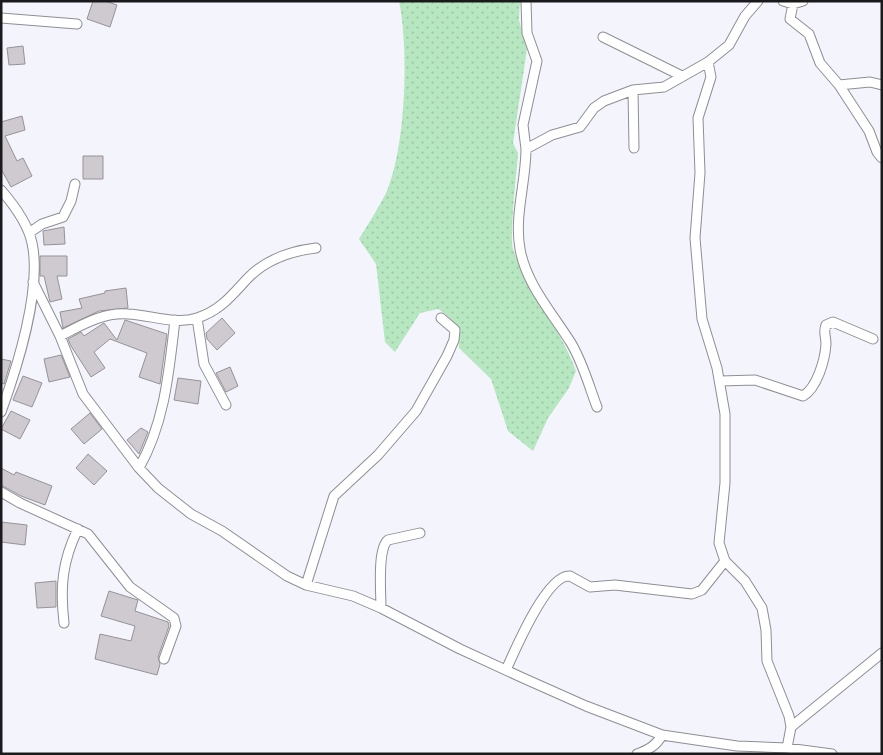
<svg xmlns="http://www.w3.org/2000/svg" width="883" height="755" viewBox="0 0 883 755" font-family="Merriweather,serif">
<defs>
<pattern id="grass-dots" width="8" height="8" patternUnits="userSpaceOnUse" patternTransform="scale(1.25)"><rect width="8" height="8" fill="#b7e7c0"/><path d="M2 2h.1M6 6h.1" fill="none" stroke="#9dc6a5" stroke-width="1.8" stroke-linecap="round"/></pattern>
</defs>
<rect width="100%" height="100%" fill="#f4f4fc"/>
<path fill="url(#grass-dots)" d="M 399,1 L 520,1 L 519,20 L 527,49 L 513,143 L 518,153 C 517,171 509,236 513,249 C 528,293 561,328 576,371 L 569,388 L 548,418 L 533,451 L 508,431 L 491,379 L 459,348 C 459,328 456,320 438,309 L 420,313 L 395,352 L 385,342 L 376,264 L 359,239 C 368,224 378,209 386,193 C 406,148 409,49 399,1 Z"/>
<path fill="#cecad0" stroke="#969298" d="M 93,1 L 105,1 L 117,5 L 110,27 L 87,19 Z
M 23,46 L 25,64 L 9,65 L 7,48 Z
M 22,116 L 25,130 L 5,136 L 17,161 L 23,158 L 32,176 L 11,187 L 1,169 L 1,122 Z
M 83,156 L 103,156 L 103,179 L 83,179 Z
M 64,227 L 65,244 L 44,245 L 43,231 Z
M 40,256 L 67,256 L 67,276 L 57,276 L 62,299 L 50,302 L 44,276 L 40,276 Z
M 126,288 L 128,308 L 99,311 L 63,328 L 60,312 L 82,308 L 79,299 L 105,293 L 105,291 Z
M 222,318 L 235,333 L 217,350 L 207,339 L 206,333 Z
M 125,320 L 167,334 L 160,384 L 139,377 L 147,353 L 110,339 L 94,352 L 105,368 L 91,377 L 71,346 L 68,339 L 81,332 L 84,336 L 104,323 L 117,340 Z
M 61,355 L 70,377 L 49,382 L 44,359 Z
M 1,359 L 11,361 L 4,384 L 1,383 Z
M 230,367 L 238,386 L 226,392 L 216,373 Z
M 23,376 L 42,383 L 32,407 L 13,400 Z
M 178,378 L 201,381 L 198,404 L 174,400 Z
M 11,411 L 30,420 L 20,439 L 1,429 Z
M 90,413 L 102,429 L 84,444 L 71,429 Z
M 141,428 L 148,432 L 139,454 L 127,440 Z
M 88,454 L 107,471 L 94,485 L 76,468 Z
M 1,468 L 14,475 L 16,472 L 52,486 L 45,505 L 21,496 L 1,485 Z
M 1,522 L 27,525 L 25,545 L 1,542 Z
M 56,581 L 56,607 L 37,608 L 35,583 Z
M 109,591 L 138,600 L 135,611 L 168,622 L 169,626 L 158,657 L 160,664 L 157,675 L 95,659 L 100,634 L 131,641 L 135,626 L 101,616 Z"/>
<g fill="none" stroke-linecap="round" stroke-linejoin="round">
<g stroke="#8e8e95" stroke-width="11">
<path id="minor" d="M 526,1 L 527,33 L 537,61 L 523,125 L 526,149 L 552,135 L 580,127 L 594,108 L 604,101 L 633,90 L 664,87 L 708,62 L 729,45 L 745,16 L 758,1
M 783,1 L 793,4 L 803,1
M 793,4 L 790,19 L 809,34 L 820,63 L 839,85 L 869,131 L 877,152 L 882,158
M 1,18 L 77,24
M 603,37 L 682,76
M 708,62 L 711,77 L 698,118 L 700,173 L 695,238 L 702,319 L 717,368 L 725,414 L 725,483 L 719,543 L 725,561 L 745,581 L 762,608 L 766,630 L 767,661 L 789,716 L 791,727 L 787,748
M 839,85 L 870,82 L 882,85
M 633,90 L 634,148
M 526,149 C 526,182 514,216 520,249 C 526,284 553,314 571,343 C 583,363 589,386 597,407
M 1,190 C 14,205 28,224 32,243 C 42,289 17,368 1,412
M 29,233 L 42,224 L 63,217 L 71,201 L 75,184
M 33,282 L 60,336 L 83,394 L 139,468 L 158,488 L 191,514 L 222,531 L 287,576 L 306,585 L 353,596 L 381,608 L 460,649 L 523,678 L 586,706 L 662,735 L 737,746 L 787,748 L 832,754
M 197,318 L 204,364 L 226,405
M 60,336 C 82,325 103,312 128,314 C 151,315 175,325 197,318 C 220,311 232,295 247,279 C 265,260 291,251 316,248
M 720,381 L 755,380 L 803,396 C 817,388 825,360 826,344 C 826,337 823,331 826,325 L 833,322 L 873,339
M 139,468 C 165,422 169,371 175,320
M 1,492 L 20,503 L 88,534 L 130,587 L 174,618 L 176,626 L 164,659
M 306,585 L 334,496 L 378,455 L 416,411 L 447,356 L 454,340 L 455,330 L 441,318
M 381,608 C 381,592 377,549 388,540 L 420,533
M 64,623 C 60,588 62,561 78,529
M 506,670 C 515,650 547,574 570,576 L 590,587 L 615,585 L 692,594 L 702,590 L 725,561
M 791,727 L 882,653
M 637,754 C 648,750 656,746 662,735"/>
</g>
<use href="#minor" stroke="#fff" stroke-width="9"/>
</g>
<rect width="883" height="755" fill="none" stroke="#1a1a1d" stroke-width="5"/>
</svg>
